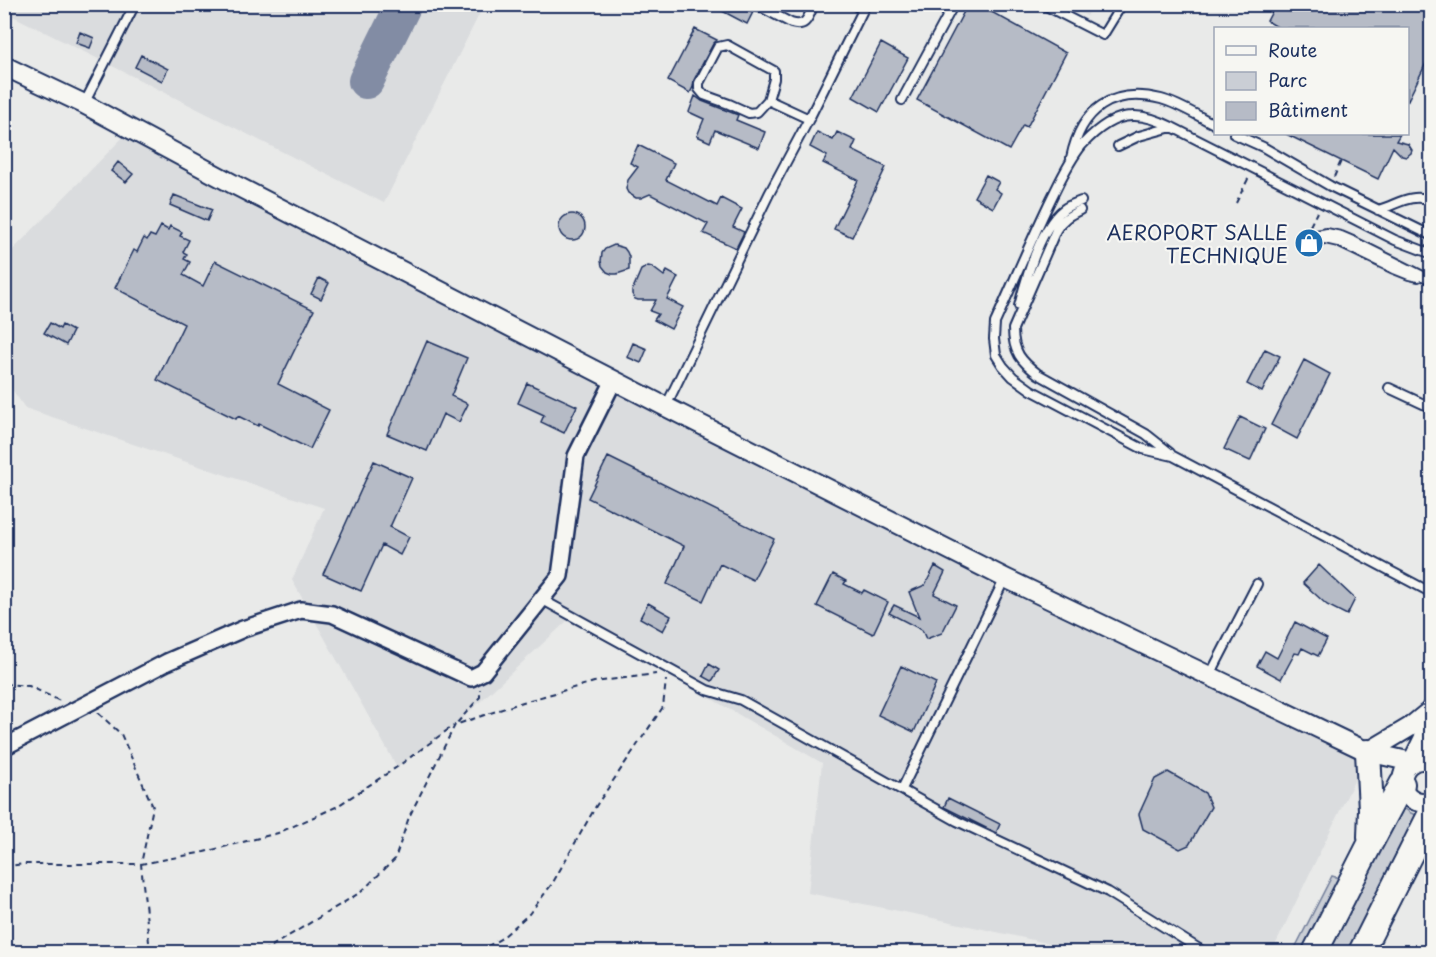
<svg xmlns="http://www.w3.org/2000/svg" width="1436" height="957" viewBox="0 0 1436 957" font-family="'Playpen Sans',sans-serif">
<rect width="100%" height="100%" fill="#e9eae9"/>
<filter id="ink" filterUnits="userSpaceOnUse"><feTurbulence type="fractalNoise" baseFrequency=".0167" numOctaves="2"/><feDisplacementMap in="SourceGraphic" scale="12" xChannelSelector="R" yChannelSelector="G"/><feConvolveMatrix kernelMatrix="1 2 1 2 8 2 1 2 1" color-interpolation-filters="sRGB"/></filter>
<g filter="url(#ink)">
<path fill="#dadcde" d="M 4,5 L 484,5 L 384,203 L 5,12 Z
M 1066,5 L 1093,5 L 1087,16 Z
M 131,129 L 1368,752 L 1272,952 L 1088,952 L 919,915 L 808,893 L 822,763 L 667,673 L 567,621 L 455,725 L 397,767 L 292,580 L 324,508 L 25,408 L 5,379 L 4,259 Z"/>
<path fill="#caced5" stroke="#727e9a" stroke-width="1.5" d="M 1398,804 L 1411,813 L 1420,817 L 1352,952 L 1324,952 Z
M 1332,876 L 1342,879 L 1304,952 L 1293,952 Z"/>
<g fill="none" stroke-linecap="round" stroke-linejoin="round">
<path stroke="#828ca4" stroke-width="36" d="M 366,81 L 404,4"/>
</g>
<path fill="#b6bbc6" stroke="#1b2f5e" stroke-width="1.5" d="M 709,4 L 737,4 L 753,12 L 747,24 Z
M 968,4 L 977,4 L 1066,53 L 1027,127 L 1023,125 L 1009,150 L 917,100 Z
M 1276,4 L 1431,4 L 1431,53 L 1407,102 L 1407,28 L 1279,28 L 1267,21 Z
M 695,29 L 717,40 L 713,44 L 694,80 L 693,87 L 690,93 L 668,81 Z
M 80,32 L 94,38 L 90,48 L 76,43 Z
M 881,43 L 908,58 L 879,112 L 853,97 Z
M 141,55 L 168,69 L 162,81 L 135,67 Z
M 695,96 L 702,101 L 738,115 L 736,120 L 765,132 L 759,148 L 715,130 L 710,142 L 697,136 L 704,119 L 689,112 Z
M 817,132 L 833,140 L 837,132 L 856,141 L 852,150 L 886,167 L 852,237 L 834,229 L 858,180 L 823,163 L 827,156 L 810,147 Z
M 1286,134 L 1400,134 L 1396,141 L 1408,144 L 1412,150 L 1411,153 L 1406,157 L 1402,156 L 1393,147 L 1378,179 Z
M 638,145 L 674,163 L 666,180 L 717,206 L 721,198 L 742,209 L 733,227 L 744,232 L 736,248 L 703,233 L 708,224 L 650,194 L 641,198 L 636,198 L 628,193 L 626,189 L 628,180 L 638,167 L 630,163 Z
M 118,162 L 133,174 L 126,182 L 111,171 Z
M 986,175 L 999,182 L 995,189 L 1001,193 L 993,208 L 974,197 Z
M 174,195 L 212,210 L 207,221 L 170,205 Z
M559 227a13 13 0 1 1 26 0a13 13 0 1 1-26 0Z
M 161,226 L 168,230 L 170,226 L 182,232 L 180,236 L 189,240 L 183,252 L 187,254 L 184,259 L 190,262 L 183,275 L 203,286 L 215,261 L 314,310 L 278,384 L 329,410 L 310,449 L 259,424 L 258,426 L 238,416 L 236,419 L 157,380 L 184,324 L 115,288 L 134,250 L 137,252 L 144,238 L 147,240 L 150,235 L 155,237 Z
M 614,245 L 624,248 L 627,252 L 629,257 L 629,270 L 617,274 L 612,274 L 607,272 L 602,266 L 601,261 L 602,253 L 605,249 Z
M 648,266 L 652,267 L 664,276 L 667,271 L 678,277 L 667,299 L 683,307 L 671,329 L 654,320 L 658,314 L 650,311 L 656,300 L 638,300 L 635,299 L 632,294 L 632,291 L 641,270 Z
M 319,278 L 329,283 L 321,299 L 311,294 Z
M 50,323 L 60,329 L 62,325 L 73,331 L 66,345 L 44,333 Z
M 427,341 L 467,358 L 451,396 L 468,404 L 459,422 L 443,414 L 427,451 L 387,434 Z
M 633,343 L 647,349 L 641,363 L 627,357 Z
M 1265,349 L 1280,356 L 1262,392 L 1247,384 Z
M 1304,360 L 1330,374 L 1297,439 L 1271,425 Z
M 527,383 L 577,406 L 564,433 L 541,422 L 544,415 L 518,403 Z
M 1240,417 L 1265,429 L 1250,461 L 1224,449 Z
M 608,457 L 774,539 L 753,580 L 720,564 L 703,601 L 667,584 L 684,546 L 588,498 Z
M 374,461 L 412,478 L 390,527 L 409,537 L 400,555 L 382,545 L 361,591 L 323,574 Z
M 1319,565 L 1355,599 L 1347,615 L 1327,605 L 1303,583 Z
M 935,566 L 945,572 L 934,594 L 956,605 L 942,633 L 926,639 L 922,630 L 889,613 L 894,605 L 919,617 L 909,592 L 925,585 Z
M 833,574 L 846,581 L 844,584 L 862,593 L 864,590 L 888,602 L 873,634 L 817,606 Z
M 648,603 L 671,616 L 663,631 L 640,618 Z
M 1295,622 L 1327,639 L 1318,656 L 1302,648 L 1299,654 L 1295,653 L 1281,679 L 1257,666 L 1265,651 L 1277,658 Z
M 709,664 L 719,670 L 712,681 L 703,676 Z
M 901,666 L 936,683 L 914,732 L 878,715 Z
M 1168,772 L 1205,793 L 1211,807 L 1189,845 L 1180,849 L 1143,829 L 1139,814 L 1155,779 Z
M 948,798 L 1000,824 L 996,833 L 944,807 Z"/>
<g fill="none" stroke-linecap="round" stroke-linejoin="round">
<g stroke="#1b2f5e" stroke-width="12">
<path id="service" d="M 755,4 L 791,23 C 807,28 808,17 814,4
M 853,4 L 863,10
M 1042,4 L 1103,35
M 1103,35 L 1122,4
M 768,100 L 774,79 L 774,71 L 727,45 L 718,47 L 699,83 L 699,89 L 704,95 L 729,104 L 749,113 L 757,112 L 768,100 L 809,119
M 902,100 L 954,4
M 84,104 L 135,4
M 1234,134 L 1263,147 L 1330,186 L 1432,236
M 1118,146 L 1139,136 L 1172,127
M 1071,158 C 1081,109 1112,87 1161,99 C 1177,103 1200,117 1216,125
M 1080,210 C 1070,215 1062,219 1056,230 L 1013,329 C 1013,352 1021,361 1038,374 L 1146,434 L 1170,453
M 1378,210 C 1399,204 1409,193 1432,200
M 1303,241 L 1317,235 L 1327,233 L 1341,236 L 1355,242 L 1429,279
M 1307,244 L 1325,239 L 1338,242 L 1394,269 L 1409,275 L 1418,277
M 1432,254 L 1395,240 L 1172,127 C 1160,121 1146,115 1132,116 C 1113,116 1094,132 1082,145 C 1069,161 1061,179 1052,197 C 1032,238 1014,281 995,323 L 994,339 L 996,355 L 1003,366 L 1013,377 L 1031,390 L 1143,449 L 1173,456 L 1432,593
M 1019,306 C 1026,278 1040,227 1064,209 C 1069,205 1076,203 1081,201
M 1389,388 L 1432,408
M 666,406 L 769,194 L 809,119 L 866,4
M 541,599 L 707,690 L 741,700 L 957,821 L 1108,892 L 1204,952
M 1210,675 L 1257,584
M 902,789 L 1005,578"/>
</g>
<g stroke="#1b2f5e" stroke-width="20">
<path id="minor" d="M 4,747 L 167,662 L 243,629 L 301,610 L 332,614 L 471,678 L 483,672 L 560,576 L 576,456 L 614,380"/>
</g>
<g stroke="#1b2f5e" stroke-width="22">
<path id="tertiary" d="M 4,66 L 84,104 L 233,184 L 666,407 L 1005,578 L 1368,752 L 1412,762 L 1432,721
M 1368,752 L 1410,727 L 1432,709
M 1432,761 C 1392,751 1393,811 1432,801"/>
</g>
<g stroke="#1b2f5e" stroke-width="28">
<path id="trunk" d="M 1368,752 L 1371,809 L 1370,837
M 1315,952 L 1370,844 L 1402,784
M 1361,952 L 1432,811"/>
</g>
<path stroke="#1b2f5e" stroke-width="2" stroke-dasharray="6 4.5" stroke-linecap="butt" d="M 1334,177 L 1341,161
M 1236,203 L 1249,177
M 1310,226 L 1317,212
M 4,684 L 29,686 L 60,701
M 98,713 L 121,734 L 153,807 L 141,864 L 150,952
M 457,723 L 480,697 L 480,689
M 4,867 L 23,864 L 141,864 L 204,852 L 278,833 L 336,807 L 397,767 L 453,726
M 262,952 L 361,892 L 395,859 L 409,817 L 455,725 L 523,702 L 594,682 L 656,674
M 478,952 L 502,938 L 529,914 L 552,884 L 596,806 L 663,707 L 666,680"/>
<use href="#service" stroke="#f6f6f2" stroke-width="8"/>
<use href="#minor" stroke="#f6f6f2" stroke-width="15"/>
<use href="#tertiary" stroke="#f6f6f2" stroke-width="18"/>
<use href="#trunk" stroke="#f6f6f2" stroke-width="24"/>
</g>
</g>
<defs>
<g id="shop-disc" transform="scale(1.5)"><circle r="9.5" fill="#1f6fb2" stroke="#f6f6f2"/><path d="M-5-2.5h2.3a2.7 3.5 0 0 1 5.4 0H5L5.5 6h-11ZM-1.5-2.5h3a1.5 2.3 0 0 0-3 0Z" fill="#fff"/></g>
</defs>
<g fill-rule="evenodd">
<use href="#shop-disc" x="1309" y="243"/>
</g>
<g text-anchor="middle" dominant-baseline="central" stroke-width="4.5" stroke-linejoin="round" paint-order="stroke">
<g font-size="20" fill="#1b2f5e" stroke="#f6f6f2" text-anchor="end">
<text x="1288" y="232">AEROPORT SALLE<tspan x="1288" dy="23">TECHNIQUE</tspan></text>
</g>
</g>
<rect width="1436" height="957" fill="none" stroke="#f6f6f2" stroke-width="24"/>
<rect x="12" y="12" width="1412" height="933" fill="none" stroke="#1b2f5e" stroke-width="2" filter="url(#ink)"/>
<rect x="1214" y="27" width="195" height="108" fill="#f6f6f2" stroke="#9ea6b7" stroke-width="1.5"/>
<rect x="1226" y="46" width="30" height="9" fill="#f6f6f2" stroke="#9ea6b7" stroke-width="1.5"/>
<text x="1268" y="57" font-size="18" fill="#1b2f5e">Route</text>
<rect x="1226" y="72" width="30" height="18" fill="#caced5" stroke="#9ea6b7" stroke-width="1.5"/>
<text x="1268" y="87" font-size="18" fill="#1b2f5e">Parc</text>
<rect x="1226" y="102" width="30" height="18" fill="#b6bbc6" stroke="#9ea6b7" stroke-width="1.5"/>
<text x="1268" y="117" font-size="18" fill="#1b2f5e">Bâtiment</text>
</svg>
